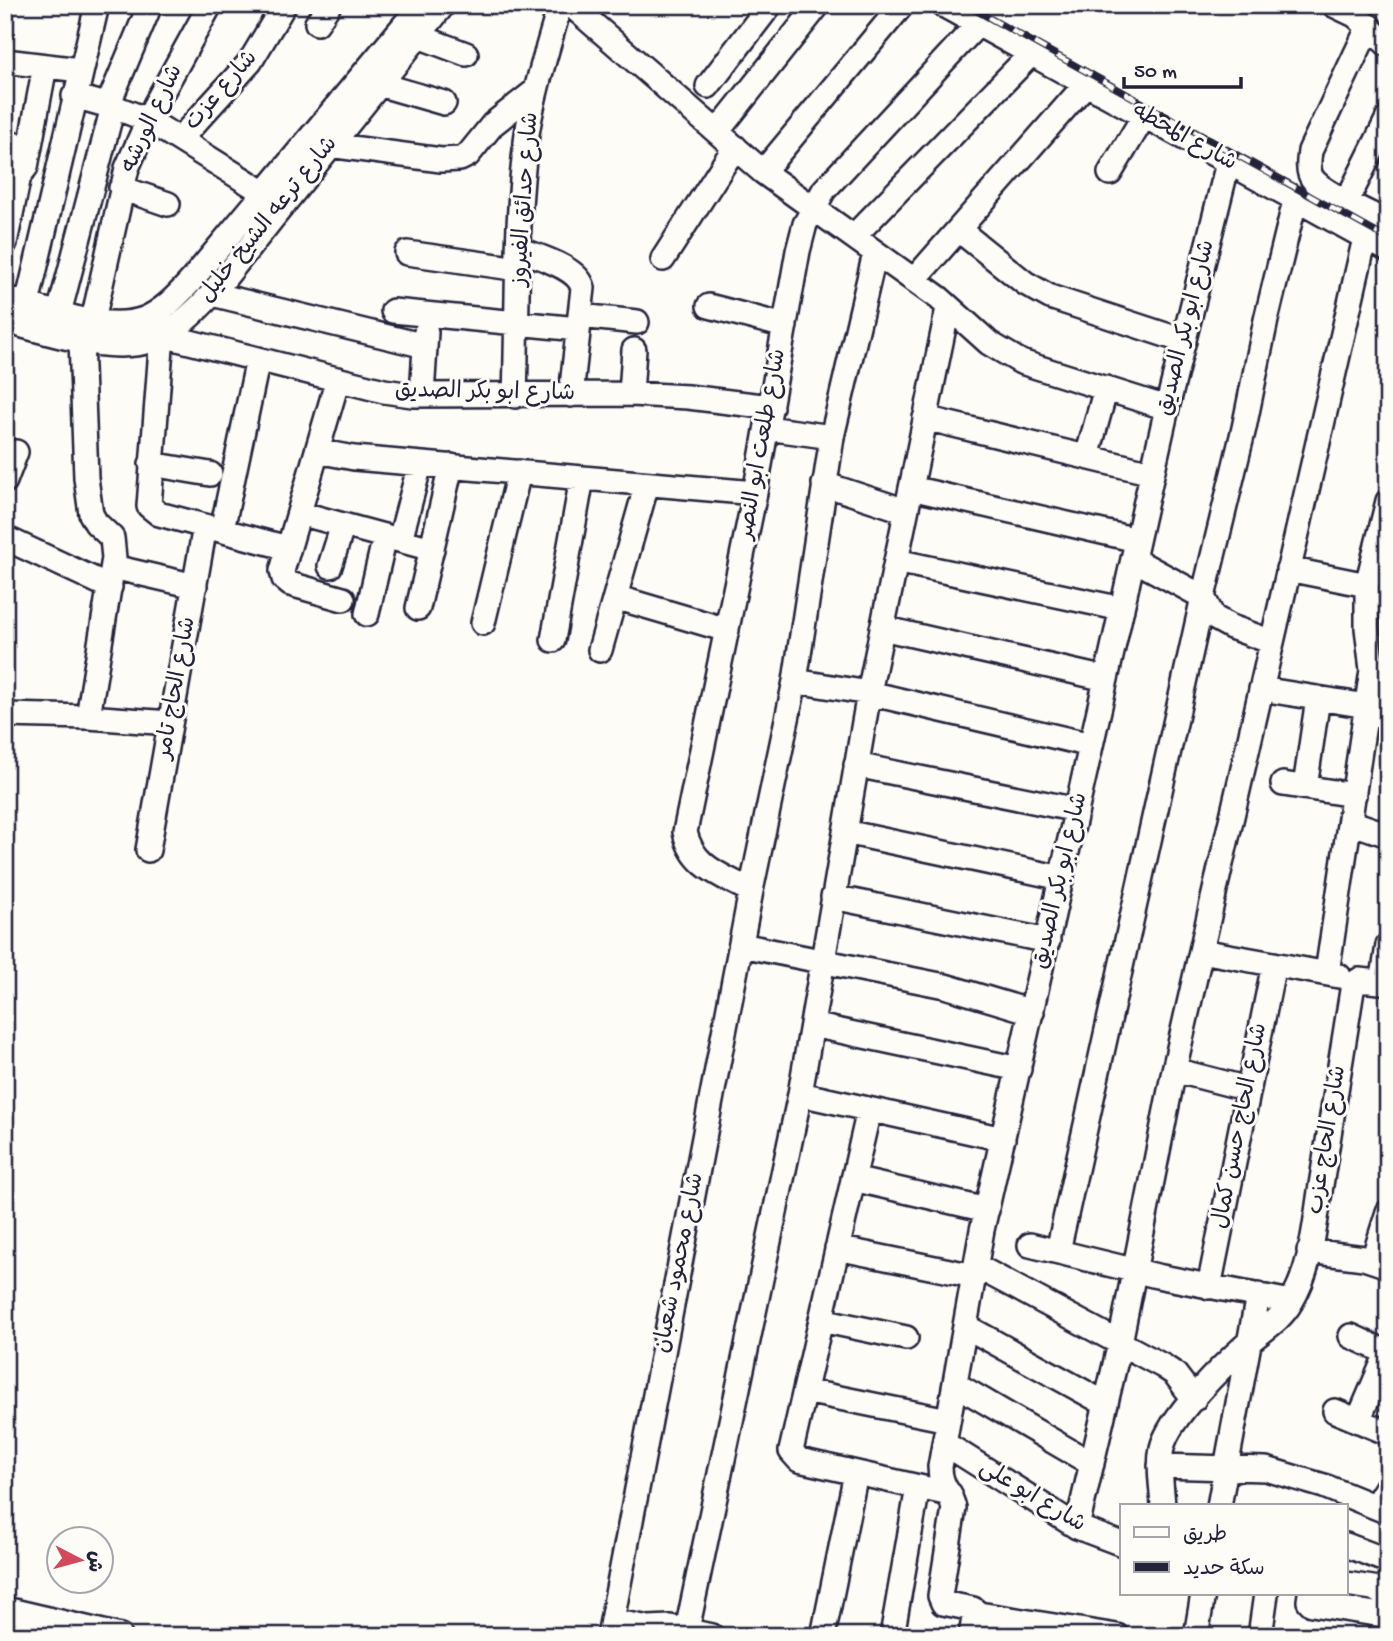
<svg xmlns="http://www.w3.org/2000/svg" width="1393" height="1641" viewBox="0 0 1393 1641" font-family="'Gochi Hand','Playpen Sans Arabic',sans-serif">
<rect width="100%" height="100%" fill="#fdfcf7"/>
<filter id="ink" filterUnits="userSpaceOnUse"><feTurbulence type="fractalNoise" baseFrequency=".0143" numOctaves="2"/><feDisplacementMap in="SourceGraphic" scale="14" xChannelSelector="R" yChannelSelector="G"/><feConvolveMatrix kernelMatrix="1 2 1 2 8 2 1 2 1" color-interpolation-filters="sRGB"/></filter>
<g filter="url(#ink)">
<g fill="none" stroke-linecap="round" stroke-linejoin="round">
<g stroke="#22223b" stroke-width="28">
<path id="minor" d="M 571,5 L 763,172 L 939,298 L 989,343 L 1021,362 L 1167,408
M 943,5 L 1388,250
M 1334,5 L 1355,15 L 1388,45
M 317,23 L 329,5
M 1369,26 L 1310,151 C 1309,160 1307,170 1312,178 C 1321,192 1371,214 1388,223
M 418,36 L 466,54
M 5,61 L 80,70
M 378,84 L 444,103
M 708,86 L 770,5
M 74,96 L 117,108 L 148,120 L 263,192
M 108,105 L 150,5
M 717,132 L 818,5
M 180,139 L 250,62 L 284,5
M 5,143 L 30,147
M 329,145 L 441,160 L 460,159 L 468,155 L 493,124 L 535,91
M 763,172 L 902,5
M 1110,173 L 1144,116
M 121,188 L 168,204
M 1347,201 L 1388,118
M 959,230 L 1025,283 L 1050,297 L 1184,341
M 854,236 L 1030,55
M 5,243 L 19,176 L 26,167 L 45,66
M 519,249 C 538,257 578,267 583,288 L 571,395
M 407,253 L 519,269
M 663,259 L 735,147
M 914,280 L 1086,84
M 212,294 L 425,346
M 5,298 C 44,309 105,333 144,319 C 162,312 177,296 190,282 L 421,5
M 27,304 L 97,5
M 709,306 L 785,326
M 393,311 L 578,329
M 59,313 L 113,107
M 580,316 L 637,322
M 93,320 L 127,168 L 155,105 L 210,5
M 5,321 C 47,332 111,355 153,340 C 175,332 196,311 212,294 L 443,5
M 81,340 L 86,478 L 91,514 L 96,523 L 112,538 L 114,558 L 88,717
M 338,379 L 282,571 L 284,579 L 290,584 L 343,599
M 631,394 L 634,350
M 422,395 L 426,332
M 515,396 C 518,309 515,220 527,134 C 534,90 548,48 560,5
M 925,418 L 1152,473
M 767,428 L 832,437
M 317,451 L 354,458 L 755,493
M 1087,457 L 1106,388
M 151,464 L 210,474
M 5,481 L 16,452
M 824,484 L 906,511
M 911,488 L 1137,540
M 299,513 L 432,549
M 222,530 L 258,359
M 5,538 L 110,587
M 400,540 L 420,464
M 288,548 L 159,514 L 149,506 L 162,335 L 384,391 L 412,395 L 631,394 L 688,397 L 771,407
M 1133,559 L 1203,597 L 1213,617 L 1231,627 L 1272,642
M 896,561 L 1122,609
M 330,566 L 343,525
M 113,567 L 195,586
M 1288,569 L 1367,585
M 615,597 L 727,630
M 418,608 L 451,466
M 367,614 L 385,536
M 483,623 L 519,472
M 882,628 L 1106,679
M 553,640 L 582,478
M 600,650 L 647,484
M 795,681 L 869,693 L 1091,745
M 1261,689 L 1367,706
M 1366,712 L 1388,717
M 5,715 L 88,717 L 170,723
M 856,765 L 1077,810
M 1283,784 L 1354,795
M 1305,787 L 1318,698
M 1350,822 L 1388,835
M 845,832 L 1062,878
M 148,850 L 205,526
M 751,891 C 722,875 693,868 685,832 L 755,493 L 798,251 L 805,224 L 824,190 L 978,24
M 833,897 L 1048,941
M 741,945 L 945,986 L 1032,1012
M 1201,951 L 1339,976
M 1327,973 L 1372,670 L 1367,628 L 1367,585 L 1388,501
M 812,1025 L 1019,1069
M 1174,1070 L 1248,1089
M 800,1094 L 1003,1139
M 869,1110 L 791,1451 L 799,1460 L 950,1494
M 853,1179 L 987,1210
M 1030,1245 L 1157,1276 L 1291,1302
M 837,1248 L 974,1276
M 1058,1251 L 1203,597 L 1244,428 L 1266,320 L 1295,201
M 1309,1251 L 1364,1258 L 1388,1266
M 1373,1260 L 1388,1212
M 976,1266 L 1163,1366 L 1175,1374 L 1194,1399
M 1209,1287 L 1274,964
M 821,1320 L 906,1338
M 965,1326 L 1106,1404
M 1351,1336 L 1388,1353
M 955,1384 L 1092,1464
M 805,1391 L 948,1420
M 1335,1411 L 1388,1433
M 1358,1421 L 1388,1351
M 944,1443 L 1077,1527 L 1122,1544
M 1160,1466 L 1266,1469 L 1324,1486 L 1388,1512
M 1163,1506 C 1162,1487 1158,1467 1162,1448 C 1169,1417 1224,1364 1249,1342 C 1264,1329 1281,1320 1291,1302 C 1313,1266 1315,1219 1322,1179 C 1332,1114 1343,1049 1353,984 L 1359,980 L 1380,982 L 1383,978 L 1388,945
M 1219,1506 L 1258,1295
M 1375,1506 L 1388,1485
M 1077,1527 L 1120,1343 L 1174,1070 L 1201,951 L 1365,238
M 1346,1545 L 1388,1561
M 1346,1584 L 1373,1588 L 1388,1597
M 1310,1594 L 1309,1601 L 1312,1604 L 1388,1616
M 5,1609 L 120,1636
M 612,1621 L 649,1628 L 670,1627 L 712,1636
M 687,1630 L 800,1094 L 869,693 L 948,308
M 609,1636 L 751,891 L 795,681 L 832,437 L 875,253
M 823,1636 L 856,1473
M 892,1636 L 918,1487
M 971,1636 L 975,1612
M 1117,1636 L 979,1614 L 973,1609 L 943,1603 L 940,1596 L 954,1508 C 950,1491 940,1486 940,1467 L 982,1230 L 1167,408 L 1228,163
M 1196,1636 L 1203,1594
M 1260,1636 L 1266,1594"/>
</g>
<use href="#minor" stroke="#fdfcf7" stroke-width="23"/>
<g stroke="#22223b" stroke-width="7">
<path id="rail" d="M 966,5 L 1388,239"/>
</g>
<use href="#rail" stroke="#fdfcf7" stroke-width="4.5" stroke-dasharray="13" stroke-linecap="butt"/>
</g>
</g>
<g text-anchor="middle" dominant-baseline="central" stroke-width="6" stroke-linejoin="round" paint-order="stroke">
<g font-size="23" fill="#22223b" stroke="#fdfcf7">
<text transform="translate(222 91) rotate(-49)">شارع عزت</text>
<text transform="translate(153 119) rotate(-65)">شارع الورشه</text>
<text transform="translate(1184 138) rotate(29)">شارع المحطه</text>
<text transform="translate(526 199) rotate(-86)">شارع حدائق الفيروز</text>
<text transform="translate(269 220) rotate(-51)">شارع ترعه الشيخ خليل</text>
<text transform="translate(1187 328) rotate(-76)">شارع ابو بكر الصديق</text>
<text transform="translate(485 393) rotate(1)">شارع ابو بكر الصديق</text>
<text transform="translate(763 444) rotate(-80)">شارع طلعت ابو النصر</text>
<text transform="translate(177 688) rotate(-80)">شارع الحاج تامر</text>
<text transform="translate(1061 881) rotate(-77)">شارع ابو بكر الصديق</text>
<text transform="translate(1241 1126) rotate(-79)">شارع الحاج حسن كمال</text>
<text transform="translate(1328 1140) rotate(-81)">شارع الحاج عزب</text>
<text transform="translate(680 1263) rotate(-79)">شارع محمود شعبان</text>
<text transform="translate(1032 1497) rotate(31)">شارع ابو على</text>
</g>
</g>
<rect width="1393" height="1641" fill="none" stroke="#fdfcf7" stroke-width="28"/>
<rect x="14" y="14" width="1365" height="1613" fill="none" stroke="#22223b" stroke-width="2.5" filter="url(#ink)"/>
<rect x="1120" y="1504" width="228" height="91" fill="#fdfcf7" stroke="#a5a5ac" stroke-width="2"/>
<rect x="1134" y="1527" width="35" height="10" fill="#fdfcf7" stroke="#a5a5ac" stroke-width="2"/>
<text x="1183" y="1540" font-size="21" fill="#22223b">طريق</text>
<rect x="1134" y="1562" width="35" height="10" fill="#22223b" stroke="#a5a5ac" stroke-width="2"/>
<text x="1183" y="1574" font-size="21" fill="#22223b">سكة حديد</text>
<g transform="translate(80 1560) rotate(96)"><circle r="33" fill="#fdfcf7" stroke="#a5a5ac" stroke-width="2"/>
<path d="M0-5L12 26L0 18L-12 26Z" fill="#d1495b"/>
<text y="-10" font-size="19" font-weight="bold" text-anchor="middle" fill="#22223b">ش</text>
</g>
<path d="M1124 77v10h117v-10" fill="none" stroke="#22223b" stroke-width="3.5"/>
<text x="1134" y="77" font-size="21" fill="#22223b" stroke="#fdfcf7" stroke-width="5" paint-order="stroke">50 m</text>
</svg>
